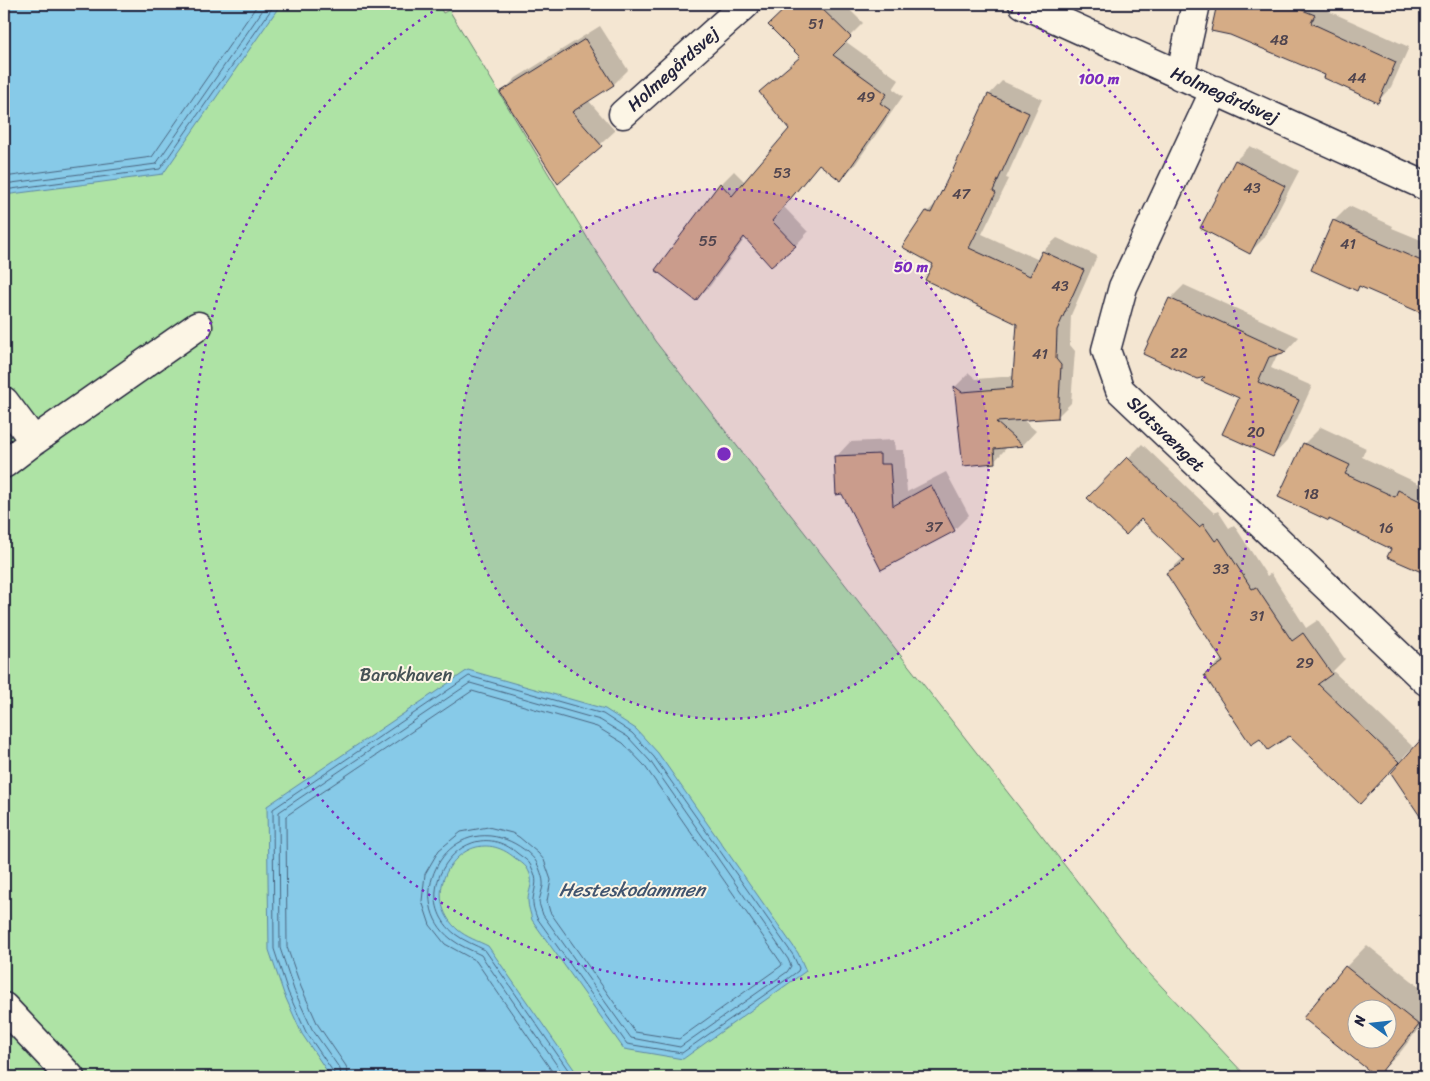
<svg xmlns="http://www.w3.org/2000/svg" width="1430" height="1081" viewBox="0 0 1430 1081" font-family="Sriracha,sans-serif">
<rect width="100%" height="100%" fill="#f4e6d2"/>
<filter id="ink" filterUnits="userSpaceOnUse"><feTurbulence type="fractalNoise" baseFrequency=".02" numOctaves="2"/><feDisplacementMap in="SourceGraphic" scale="10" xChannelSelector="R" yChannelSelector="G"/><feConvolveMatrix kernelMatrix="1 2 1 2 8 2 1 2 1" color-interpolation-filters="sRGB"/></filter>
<g filter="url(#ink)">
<path fill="#aee3a5" stroke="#688270" d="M 4,4 L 438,4 L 443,13 L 449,10 L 593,247 L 655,341 L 1148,972 L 1247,1077 L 4,1077 Z"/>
<path fill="#87cae8" stroke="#5f87a3" d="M 4,4 L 281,4 L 163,174 L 4,195 Z
M 468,670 L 605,709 L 636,729 L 658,753 L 798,953 L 806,971 L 683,1059 L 624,1049 L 532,920 C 531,914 528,907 528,901 C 528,888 536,883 527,868 C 524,864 519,861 515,858 C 467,817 413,891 458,930 C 466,937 478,941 488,946 L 578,1075 L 578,1077 L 331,1077 L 302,1034 L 284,994 L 269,950 L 267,806 Z"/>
<path fill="#0003" fill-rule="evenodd" d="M 792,4 L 844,4 L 863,23 L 845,41 L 899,80 L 893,89 L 903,96 L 854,166 L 840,179 L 820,163 L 784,207 L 808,232 L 795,246 L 746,237 L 710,286 L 696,299 L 657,270 L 721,184 L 734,171 L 746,183 L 790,130 L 760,92 L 801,56 L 770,25 Z
M 1224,4 L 1327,4 L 1324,9 L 1409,47 L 1391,87 L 1378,101 L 1327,74 L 1231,34 L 1213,31 Z
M 600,26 L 628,70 L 614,84 L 588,100 L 615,131 L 559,182 L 502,92 L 516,78 Z
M 1002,81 L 1042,99 L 1006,178 L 1009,179 L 982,234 L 1039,260 L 1043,251 L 1057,238 L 1097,256 L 1071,315 L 1070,345 L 1075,351 L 1071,403 L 1057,417 L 1022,419 L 1036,431 L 1023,445 L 1008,446 L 994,462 L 964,465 L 956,386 L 969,373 L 976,379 L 1014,376 L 1019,323 L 935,263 L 927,212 L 939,201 L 989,95 Z
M 1250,146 L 1299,171 L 1264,238 L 1250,252 L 1201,227 L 1236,160 Z
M 1349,206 L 1393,226 L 1392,228 L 1426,242 L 1426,313 L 1361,286 L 1357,289 L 1334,221 Z
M 1184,285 L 1299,337 L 1286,351 L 1278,353 L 1271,368 L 1312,386 L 1287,441 L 1273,456 L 1240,398 L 1209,374 L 1170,299 Z
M 1321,427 L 1366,448 L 1362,457 L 1426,487 L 1426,573 L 1389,556 L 1393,548 L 1304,444 Z
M 894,440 L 895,450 L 904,450 L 907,492 L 946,472 L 969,515 L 954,530 L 882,568 L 836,457 L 850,442 Z
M 1142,444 L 1214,513 L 1218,511 L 1229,528 L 1234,525 L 1267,576 L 1271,573 L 1306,628 L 1318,620 L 1345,659 L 1333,671 L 1413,747 L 1374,788 L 1289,734 L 1205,675 L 1222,659 L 1167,573 L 1183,558 L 1141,518 L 1089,498 Z
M 1426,737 L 1426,822 L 1393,773 Z
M 1367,945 L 1426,992 L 1426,1019 L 1399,1054 L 1377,1075 L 1305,1018 L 1346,967 ZM 1358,1008 L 1388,1008 L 1388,1038 L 1358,1038 Z"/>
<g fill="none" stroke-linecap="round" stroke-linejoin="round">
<path stroke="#4a6580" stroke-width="1" d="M 4,177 L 152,157 L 258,4
M 4,184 L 156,164 L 267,4
M 4,190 L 160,169 L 275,4
M 335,1077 L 334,1073 L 306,1032 L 288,992 L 274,949 L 273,809 L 469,676 L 603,714 L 632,733 L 654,757 L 793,955 L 799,968 L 798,971 L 790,977 L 682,1053 L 627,1044 L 537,918 C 535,912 532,905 533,899 C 535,885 539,881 531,866 C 529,861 522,857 517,853 C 465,809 404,893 455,934 C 464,941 475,945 485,950 L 573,1077
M 341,1077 L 340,1069 L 312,1029 L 294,990 L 280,948 L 279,812 L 470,683 L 600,720 L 628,737 L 650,761 L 788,959 L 791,966 L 787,972 L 680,1047 L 631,1038 L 543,915 C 542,911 539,905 539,901 C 540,896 542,891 543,886 C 544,879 539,866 535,860 C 527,850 513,841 501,838 C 441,821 404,902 451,939 C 460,946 471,950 481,955 L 565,1077
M 349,1077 L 346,1066 L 318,1025 L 301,987 L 287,947 L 286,816 L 472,691 L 597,727 L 623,743 L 644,765 L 782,964 L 781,966 L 679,1039 L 635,1032 L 550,912 L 547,901 L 551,880 L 544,860 L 538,853 L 519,837 L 512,833 L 488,827 L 461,832 L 439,850 L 425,874 L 422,901 L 430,925 L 445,944 L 476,961 L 556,1077"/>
</g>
<path fill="#d5ac86" stroke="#22223b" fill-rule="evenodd" d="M 790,4 L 817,4 L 851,37 L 833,55 L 887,94 L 880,103 L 890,110 L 841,181 L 819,164 L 772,221 L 796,246 L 771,267 L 744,237 L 696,301 L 655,270 L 720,183 L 732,196 L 789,129 L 759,92 L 800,57 L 768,25 Z
M 1217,4 L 1287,4 L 1315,15 L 1311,23 L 1396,62 L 1378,103 L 1324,78 L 1325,75 L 1230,35 L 1211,31 Z
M 585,39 L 614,85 L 572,112 L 602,146 L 558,184 L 500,92 Z
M 988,94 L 1029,113 L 993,191 L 996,193 L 969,248 L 1030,276 L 1042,251 L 1084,270 L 1057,330 L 1056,359 L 1061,365 L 1058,418 L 996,422 L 1023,446 L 994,449 L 995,463 L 963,466 L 954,386 L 962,392 L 1012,388 L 1017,324 L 925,280 L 933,264 L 902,247 L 926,211 L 931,213 L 951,172 L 952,172 Z
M 1235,160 L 1285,186 L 1250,254 L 1200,228 Z
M 1333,220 L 1379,241 L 1378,242 L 1426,263 L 1426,315 L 1359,286 L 1357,291 L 1311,270 Z
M 1169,298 L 1286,352 L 1269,357 L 1258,382 L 1299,400 L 1273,457 L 1222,434 L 1239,398 L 1201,381 L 1205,377 L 1197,379 L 1143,354 Z
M 1303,443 L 1350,465 L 1345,474 L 1395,497 L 1398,490 L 1426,504 L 1426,574 L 1387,557 L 1391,549 L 1329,519 L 1329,521 L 1278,497 Z
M 880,454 L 880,464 L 890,464 L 893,506 L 931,485 L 955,531 L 881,570 L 842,494 L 836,495 L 834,456 Z
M 1127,457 L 1199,527 L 1203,524 L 1215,541 L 1219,538 L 1252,589 L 1256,587 L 1292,641 L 1303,633 L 1332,674 L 1318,684 L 1399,762 L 1360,804 L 1289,736 L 1268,750 L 1260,739 L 1251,745 L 1204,675 L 1223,662 L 1166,573 L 1185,561 L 1141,519 L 1126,535 L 1087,498 Z
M 1426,734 L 1426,825 L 1391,773 Z
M 1345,966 L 1419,1025 L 1377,1077 L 1303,1018 ZM 1358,1008 L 1388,1008 L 1388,1038 L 1358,1038 Z"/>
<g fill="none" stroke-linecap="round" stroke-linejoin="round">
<g stroke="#22223b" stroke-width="31">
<path id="minor" d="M 1023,4 L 1426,186
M 1180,76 L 1196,4
M 1215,90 L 1123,287 L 1106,350 L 1120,390 L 1426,681
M 623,114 L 746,4
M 4,401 L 34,441
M 4,464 L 34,441 L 198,326
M 4,1007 L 70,1077"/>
</g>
<use href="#minor" stroke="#fcf5e5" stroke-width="28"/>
</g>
</g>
<circle cx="724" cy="454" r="265" fill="#7b2cbf" fill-opacity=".12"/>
<g fill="none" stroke="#7b2cbf" stroke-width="2.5" stroke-dasharray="2.5 5">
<circle cx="724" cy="454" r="265"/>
<path d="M1005 5A530 530 0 1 1 443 5"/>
</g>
<g text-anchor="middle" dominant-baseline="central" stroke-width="4" stroke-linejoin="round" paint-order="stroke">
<g font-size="15" fill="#4f444e">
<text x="816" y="24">51</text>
<text x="1279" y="40">48</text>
<text x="1357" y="78">44</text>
<text x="866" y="97">49</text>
<text x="782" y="173">53</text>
<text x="1252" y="188">43</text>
<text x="961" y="194">47</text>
<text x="708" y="241">55</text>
<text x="1348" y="244">41</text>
<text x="1060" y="286">43</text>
<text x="1179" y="353">22</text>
<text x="1040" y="354">41</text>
<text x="1256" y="432">20</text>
<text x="1311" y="494">18</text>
<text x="934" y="527">37</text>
<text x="1386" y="528">16</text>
<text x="1221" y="569">33</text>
<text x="1257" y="616">31</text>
<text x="1305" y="663">29</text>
</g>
<g font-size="18" fill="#22223b" stroke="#fcf5e5">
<text transform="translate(673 69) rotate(-42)">Holmegårdsvej</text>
<text transform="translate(1225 95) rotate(24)">Holmegårdsvej</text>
<text transform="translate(1166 434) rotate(44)">Slotsvænget</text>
</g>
<g font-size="18" fill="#455256" stroke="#fcf5e5">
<text x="406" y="675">Barokhaven</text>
</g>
<g font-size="19" font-style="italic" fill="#40546f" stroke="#fcf5e5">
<text x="632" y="889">Hesteskodammen</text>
</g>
</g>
<circle cx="724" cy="454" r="8" fill="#7b2cbf" stroke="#fcf5e5" stroke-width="2.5"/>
<g font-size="15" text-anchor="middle" font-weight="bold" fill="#7b2cbf" stroke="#fcf5e5" stroke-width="4" stroke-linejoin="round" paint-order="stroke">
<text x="1099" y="84">100 m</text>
<text x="911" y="272">50 m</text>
</g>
<rect width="1430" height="1081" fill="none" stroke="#fcf5e5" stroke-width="20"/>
<rect x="10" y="10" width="1410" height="1061" fill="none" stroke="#22223b" stroke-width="2" filter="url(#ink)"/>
<g transform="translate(1372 1024) rotate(285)"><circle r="24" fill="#fcf5e5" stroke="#a5a1a1"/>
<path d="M0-4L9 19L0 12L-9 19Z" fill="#1f6fb2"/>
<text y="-8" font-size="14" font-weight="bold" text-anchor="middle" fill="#22223b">N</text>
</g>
</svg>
